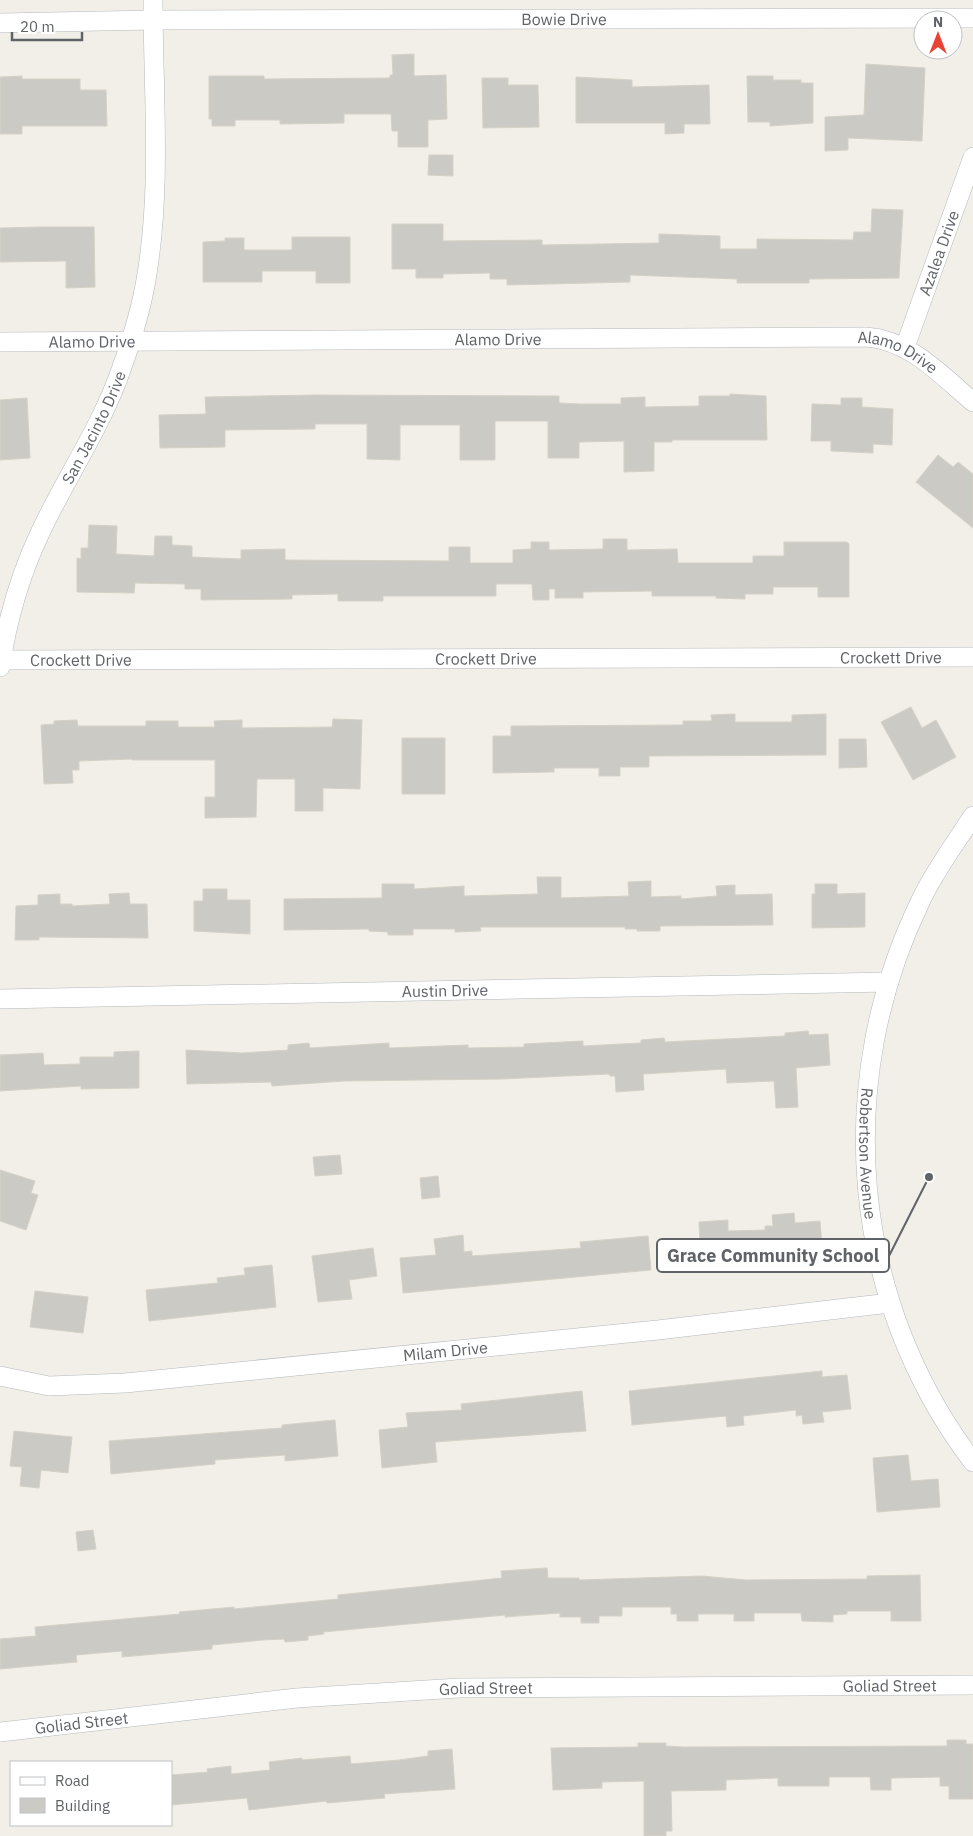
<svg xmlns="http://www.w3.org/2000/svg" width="973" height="1836" viewBox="0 0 973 1836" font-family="'IBM Plex Sans',sans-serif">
<rect width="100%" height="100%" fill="#f1efe8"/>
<path fill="#cccac5" stroke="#d6d1c6" d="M 414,54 L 414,76 L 446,75 L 447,119 L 428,120 L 428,147 L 398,147 L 398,131 L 392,131 L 391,114 L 344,114 L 344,123 L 280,124 L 280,120 L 235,120 L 235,126 L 212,126 L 212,119 L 209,119 L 209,76 L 264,76 L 264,79 L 390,78 L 390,75 L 393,75 L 392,55 Z
M 866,64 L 925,68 L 922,141 L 848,138 L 848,150 L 825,151 L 825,117 L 864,115 Z
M 22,76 L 22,79 L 80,79 L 80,90 L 106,90 L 107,126 L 22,126 L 22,134 L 0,134 L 0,77 Z
M 747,76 L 773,76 L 773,80 L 801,80 L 801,83 L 813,83 L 813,123 L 770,126 L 770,122 L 748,122 Z
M 576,77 L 632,80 L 632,87 L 709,85 L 710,124 L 684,124 L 684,133 L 665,134 L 665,123 L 576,123 Z
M 482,78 L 508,78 L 508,85 L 538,85 L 539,127 L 483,128 Z
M 429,155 L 453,155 L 453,176 L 428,175 Z
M 872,209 L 903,210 L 899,278 L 809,279 L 809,283 L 737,283 L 737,279 L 630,275 L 630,282 L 507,285 L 507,279 L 490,279 L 490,273 L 443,274 L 443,278 L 416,278 L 416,269 L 392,269 L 392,224 L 443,224 L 443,241 L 542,240 L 542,245 L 659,243 L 659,234 L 720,236 L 720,249 L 757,249 L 757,239 L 853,240 L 854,232 L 871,232 Z
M 38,227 L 94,227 L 95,287 L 66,288 L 66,261 L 0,262 L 0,228 Z
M 292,237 L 350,237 L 350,283 L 316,283 L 316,271 L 262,271 L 262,282 L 203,282 L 203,242 L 225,241 L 225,238 L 244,238 L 244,250 L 292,250 Z
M 730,394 L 766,396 L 767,440 L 672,440 L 672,442 L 654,442 L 654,471 L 624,472 L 624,441 L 579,442 L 579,458 L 548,458 L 548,421 L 495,421 L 495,460 L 460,460 L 460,425 L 400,425 L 400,460 L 367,459 L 367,424 L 315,424 L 315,429 L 225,430 L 225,447 L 160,448 L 159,415 L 206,414 L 205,397 L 315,395 L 559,396 L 559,403 L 579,404 L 621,404 L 621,398 L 645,397 L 645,407 L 699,406 L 699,396 L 730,396 Z
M 27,398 L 30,458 L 0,460 L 0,400 Z
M 841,398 L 862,398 L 862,407 L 893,409 L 892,445 L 873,444 L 873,453 L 831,451 L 831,441 L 811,441 L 812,404 L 841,405 Z
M 938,455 L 953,467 L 958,462 L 973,474 L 973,528 L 916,482 Z
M 89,525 L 117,526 L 116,554 L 154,556 L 155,536 L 172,536 L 172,545 L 192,546 L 192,557 L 241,559 L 241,550 L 285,549 L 285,560 L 449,561 L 449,547 L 470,547 L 470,563 L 513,563 L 513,550 L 531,549 L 531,542 L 549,542 L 549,550 L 603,549 L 603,539 L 627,539 L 627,550 L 677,549 L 678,563 L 753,563 L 753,556 L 784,556 L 784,542 L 847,542 L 849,544 L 849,597 L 818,597 L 818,587 L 773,587 L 773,594 L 745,594 L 745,599 L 716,598 L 716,596 L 652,596 L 652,591 L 583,592 L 583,598 L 555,598 L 555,589 L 549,589 L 549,600 L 533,600 L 532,584 L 496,584 L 496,596 L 383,596 L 383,601 L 338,601 L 338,594 L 292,595 L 292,599 L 201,600 L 201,589 L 185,589 L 185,584 L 135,583 L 134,593 L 77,592 L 77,558 L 81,559 L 81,548 L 88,548 Z
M 911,707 L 922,728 L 936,720 L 956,757 L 913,780 L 881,722 Z
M 735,714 L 735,722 L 792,722 L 792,715 L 826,714 L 826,755 L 649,756 L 649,767 L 620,767 L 620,776 L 599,776 L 599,768 L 554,768 L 554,772 L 493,773 L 493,736 L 511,736 L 511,726 L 683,725 L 683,721 L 712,721 L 711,715 Z
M 333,719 L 362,720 L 360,789 L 323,788 L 323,811 L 295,811 L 295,779 L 257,779 L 256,817 L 205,818 L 205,797 L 215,797 L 215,760 L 132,760 L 132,759 L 79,761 L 79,770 L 72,770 L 73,783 L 44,784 L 41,725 L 54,724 L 54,721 L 77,720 L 78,726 L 146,726 L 146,721 L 178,721 L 178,727 L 215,727 L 214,721 L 242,720 L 242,728 L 332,727 Z
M 402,738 L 445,738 L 445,794 L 402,794 Z
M 839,739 L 866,739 L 867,767 L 839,768 Z
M 537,877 L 561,877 L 561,898 L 629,896 L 628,882 L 651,881 L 651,897 L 681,896 L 681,899 L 717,896 L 716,886 L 735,885 L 735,895 L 772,894 L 773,925 L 660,926 L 660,931 L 637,931 L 637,929 L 625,929 L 625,927 L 480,927 L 481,931 L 455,932 L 455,929 L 413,929 L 413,935 L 388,935 L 388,932 L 369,931 L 369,929 L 284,930 L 284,899 L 382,898 L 382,884 L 414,884 L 414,889 L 464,886 L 464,896 L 538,894 Z
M 815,884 L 837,884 L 837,894 L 865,893 L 865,927 L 812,928 L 812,894 L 815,894 Z
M 203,889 L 227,889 L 227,900 L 250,900 L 250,934 L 194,931 L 194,901 L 203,901 Z
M 129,893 L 130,904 L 147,904 L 148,938 L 39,937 L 39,940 L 15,940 L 16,906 L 38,905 L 38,895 L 60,894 L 60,904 L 72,904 L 72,906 L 110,904 L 109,894 Z
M 808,1031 L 809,1035 L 828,1034 L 830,1065 L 796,1068 L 798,1107 L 776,1108 L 774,1081 L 727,1083 L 726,1069 L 643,1074 L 644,1090 L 616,1092 L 615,1076 L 610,1076 L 609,1074 L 502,1079 L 344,1081 L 272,1086 L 271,1082 L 187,1084 L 186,1050 L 242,1053 L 288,1050 L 288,1045 L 309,1043 L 310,1048 L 389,1043 L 389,1048 L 468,1045 L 468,1048 L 524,1047 L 524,1044 L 583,1041 L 583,1046 L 641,1043 L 641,1040 L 664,1038 L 665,1042 L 785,1036 L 785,1033 Z
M 139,1051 L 139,1088 L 81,1089 L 81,1086 L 0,1091 L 0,1055 L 43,1053 L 44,1065 L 80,1064 L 80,1057 L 114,1057 L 114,1052 Z
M 340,1155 L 342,1174 L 315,1176 L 313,1157 Z
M 0,1170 L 35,1181 L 31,1193 L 38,1195 L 26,1230 L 0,1221 Z
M 438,1176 L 440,1197 L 422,1199 L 420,1178 Z
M 794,1213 L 795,1223 L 820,1221 L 823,1258 L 701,1267 L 699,1222 L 728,1220 L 728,1231 L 765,1230 L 765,1226 L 773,1226 L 772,1215 Z
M 463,1235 L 464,1252 L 472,1251 L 472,1256 L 581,1248 L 580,1242 L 648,1236 L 651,1270 L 403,1293 L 400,1258 L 436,1255 L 434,1239 Z
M 373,1248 L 377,1276 L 349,1280 L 352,1299 L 318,1302 L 312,1256 Z
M 272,1265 L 276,1307 L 149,1321 L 146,1290 L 218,1283 L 217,1278 L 245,1275 L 244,1268 Z
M 35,1291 L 88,1297 L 83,1333 L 30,1327 Z
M 822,1371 L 822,1377 L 847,1375 L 851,1409 L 822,1412 L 824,1422 L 803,1424 L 802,1415 L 796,1416 L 796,1410 L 743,1416 L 744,1425 L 727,1427 L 726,1416 L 632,1425 L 629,1391 Z
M 582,1391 L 586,1431 L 435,1442 L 437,1462 L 382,1468 L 379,1430 L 408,1427 L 406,1413 L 462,1410 L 461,1404 Z
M 335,1420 L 338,1456 L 285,1461 L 285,1455 L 215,1460 L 215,1464 L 111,1474 L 109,1441 L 282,1428 L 282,1425 Z
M 14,1431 L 72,1437 L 68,1473 L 41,1470 L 39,1488 L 20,1486 L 22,1467 L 10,1466 Z
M 908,1455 L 911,1481 L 938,1479 L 940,1507 L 877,1512 L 873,1458 Z
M 93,1530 L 96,1549 L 78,1551 L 76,1532 Z
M 547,1568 L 548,1578 L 579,1578 L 579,1580 L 702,1576 L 746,1580 L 867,1579 L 867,1576 L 920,1575 L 921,1621 L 891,1621 L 891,1611 L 847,1611 L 847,1614 L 833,1615 L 833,1622 L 802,1621 L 801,1613 L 754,1613 L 754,1621 L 734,1621 L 734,1614 L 698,1614 L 698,1621 L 677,1621 L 677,1614 L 671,1614 L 671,1607 L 622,1607 L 622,1616 L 599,1616 L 599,1623 L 581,1623 L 581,1617 L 560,1617 L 560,1613 L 505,1617 L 505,1615 L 323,1632 L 324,1634 L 308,1636 L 308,1640 L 285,1642 L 284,1639 L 263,1640 L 212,1645 L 212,1649 L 122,1657 L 122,1651 L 76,1655 L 77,1662 L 0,1669 L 0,1639 L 36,1636 L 35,1627 L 180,1614 L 179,1612 L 234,1607 L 234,1609 L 338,1599 L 338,1595 L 502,1578 L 501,1571 Z
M 947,1740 L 966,1740 L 966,1744 L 973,1744 L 973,1799 L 949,1799 L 949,1786 L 940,1786 L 940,1777 L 891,1778 L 891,1790 L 871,1790 L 870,1777 L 829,1777 L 829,1786 L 778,1786 L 778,1778 L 726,1780 L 726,1790 L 671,1791 L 672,1831 L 666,1831 L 666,1836 L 644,1836 L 644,1781 L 602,1782 L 602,1788 L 553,1790 L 551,1748 L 638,1747 L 638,1743 L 666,1743 L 666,1746 L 683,1747 L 947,1746 Z
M 452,1749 L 455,1789 L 384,1794 L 385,1798 L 327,1803 L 326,1801 L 249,1810 L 247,1798 L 171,1805 L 171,1775 L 208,1772 L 207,1769 L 231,1766 L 231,1774 L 270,1770 L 269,1762 L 302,1758 L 302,1760 L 350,1756 L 351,1764 L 399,1760 L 428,1756 L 428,1751 Z"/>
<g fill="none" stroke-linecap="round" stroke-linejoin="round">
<g stroke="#b5b8bc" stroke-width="20">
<g id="street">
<path id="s1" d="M 0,23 L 153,20 L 973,18"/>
<path id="s2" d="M 0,342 L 866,337 C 910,340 941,375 973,402"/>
<path id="s3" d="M 905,347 L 973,157"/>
<path id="s4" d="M 0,660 L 973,657"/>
<path id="s5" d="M 0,667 C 7,621 20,575 40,533 C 66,477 102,426 122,367 C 132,339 141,309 146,280 C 162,188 153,93 153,0"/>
<path id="s6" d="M 973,816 C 955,844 935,870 921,900 C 832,1082 850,1300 973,1462"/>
<path id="s7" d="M 0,999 L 889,982"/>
<path id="s8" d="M 0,1376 L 49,1386 L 125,1383 L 658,1330 L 890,1303"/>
<path id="s9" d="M 0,1732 L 297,1698 L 459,1688 L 973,1685"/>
</g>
</g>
<use href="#street" stroke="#fff" stroke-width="19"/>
</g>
<g text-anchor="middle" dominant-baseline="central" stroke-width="4.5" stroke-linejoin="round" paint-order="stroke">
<g font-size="16" fill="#5f6368" stroke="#fff">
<text stroke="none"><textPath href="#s1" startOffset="564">Bowie Drive</textPath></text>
<text stroke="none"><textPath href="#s3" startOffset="100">Azalea Drive</textPath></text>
<text stroke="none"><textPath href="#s2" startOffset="498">Alamo Drive</textPath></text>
<text stroke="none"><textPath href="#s2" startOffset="92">Alamo Drive</textPath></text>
<text stroke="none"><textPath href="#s2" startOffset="901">Alamo Drive</textPath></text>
<text stroke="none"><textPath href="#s5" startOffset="259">San Jacinto Drive</textPath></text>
<text stroke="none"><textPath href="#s4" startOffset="891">Crockett Drive</textPath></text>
<text stroke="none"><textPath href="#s4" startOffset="486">Crockett Drive</textPath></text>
<text stroke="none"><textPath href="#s4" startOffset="81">Crockett Drive</textPath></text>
<text stroke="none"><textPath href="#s7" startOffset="445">Austin Drive</textPath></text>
<text stroke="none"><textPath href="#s6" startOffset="361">Robertson Avenue</textPath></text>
<text stroke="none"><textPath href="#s8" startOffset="448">Milam Drive</textPath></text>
<text stroke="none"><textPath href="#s9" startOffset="892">Goliad Street</textPath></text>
<text stroke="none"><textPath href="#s9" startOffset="488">Goliad Street</textPath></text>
<text stroke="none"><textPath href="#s9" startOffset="82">Goliad Street</textPath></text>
</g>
</g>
<path fill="none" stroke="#5f6368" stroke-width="2" d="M929 1177L889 1256"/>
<circle fill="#5f6368" stroke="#fff" stroke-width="2" cx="929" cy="1177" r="5"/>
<rect fill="#fff" stroke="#5f6368" stroke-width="2" x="657" y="1239" width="232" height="33" rx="5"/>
<g font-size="18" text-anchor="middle" font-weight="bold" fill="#5f6368">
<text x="773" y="1262">Grace Community School</text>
</g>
<rect x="10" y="1761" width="162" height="65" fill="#ffffff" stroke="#bfc1c3"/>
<rect x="20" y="1777" width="25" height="8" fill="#ffffff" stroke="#bfc1c3"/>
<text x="55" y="1786" font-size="15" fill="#5f6368">Road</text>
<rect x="20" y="1798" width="25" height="15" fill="#cccac5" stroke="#bfc1c3"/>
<text x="55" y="1811" font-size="15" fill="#5f6368">Building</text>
<g transform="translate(938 35)"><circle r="24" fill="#ffffff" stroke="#bfc1c3"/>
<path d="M0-4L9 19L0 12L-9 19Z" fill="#ea4335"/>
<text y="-8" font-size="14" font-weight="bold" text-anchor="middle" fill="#5f6368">N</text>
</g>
<path d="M12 32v8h70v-8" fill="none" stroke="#5f6368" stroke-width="2.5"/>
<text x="20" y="32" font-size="15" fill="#5f6368" stroke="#ffffff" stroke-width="4" paint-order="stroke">20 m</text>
</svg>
